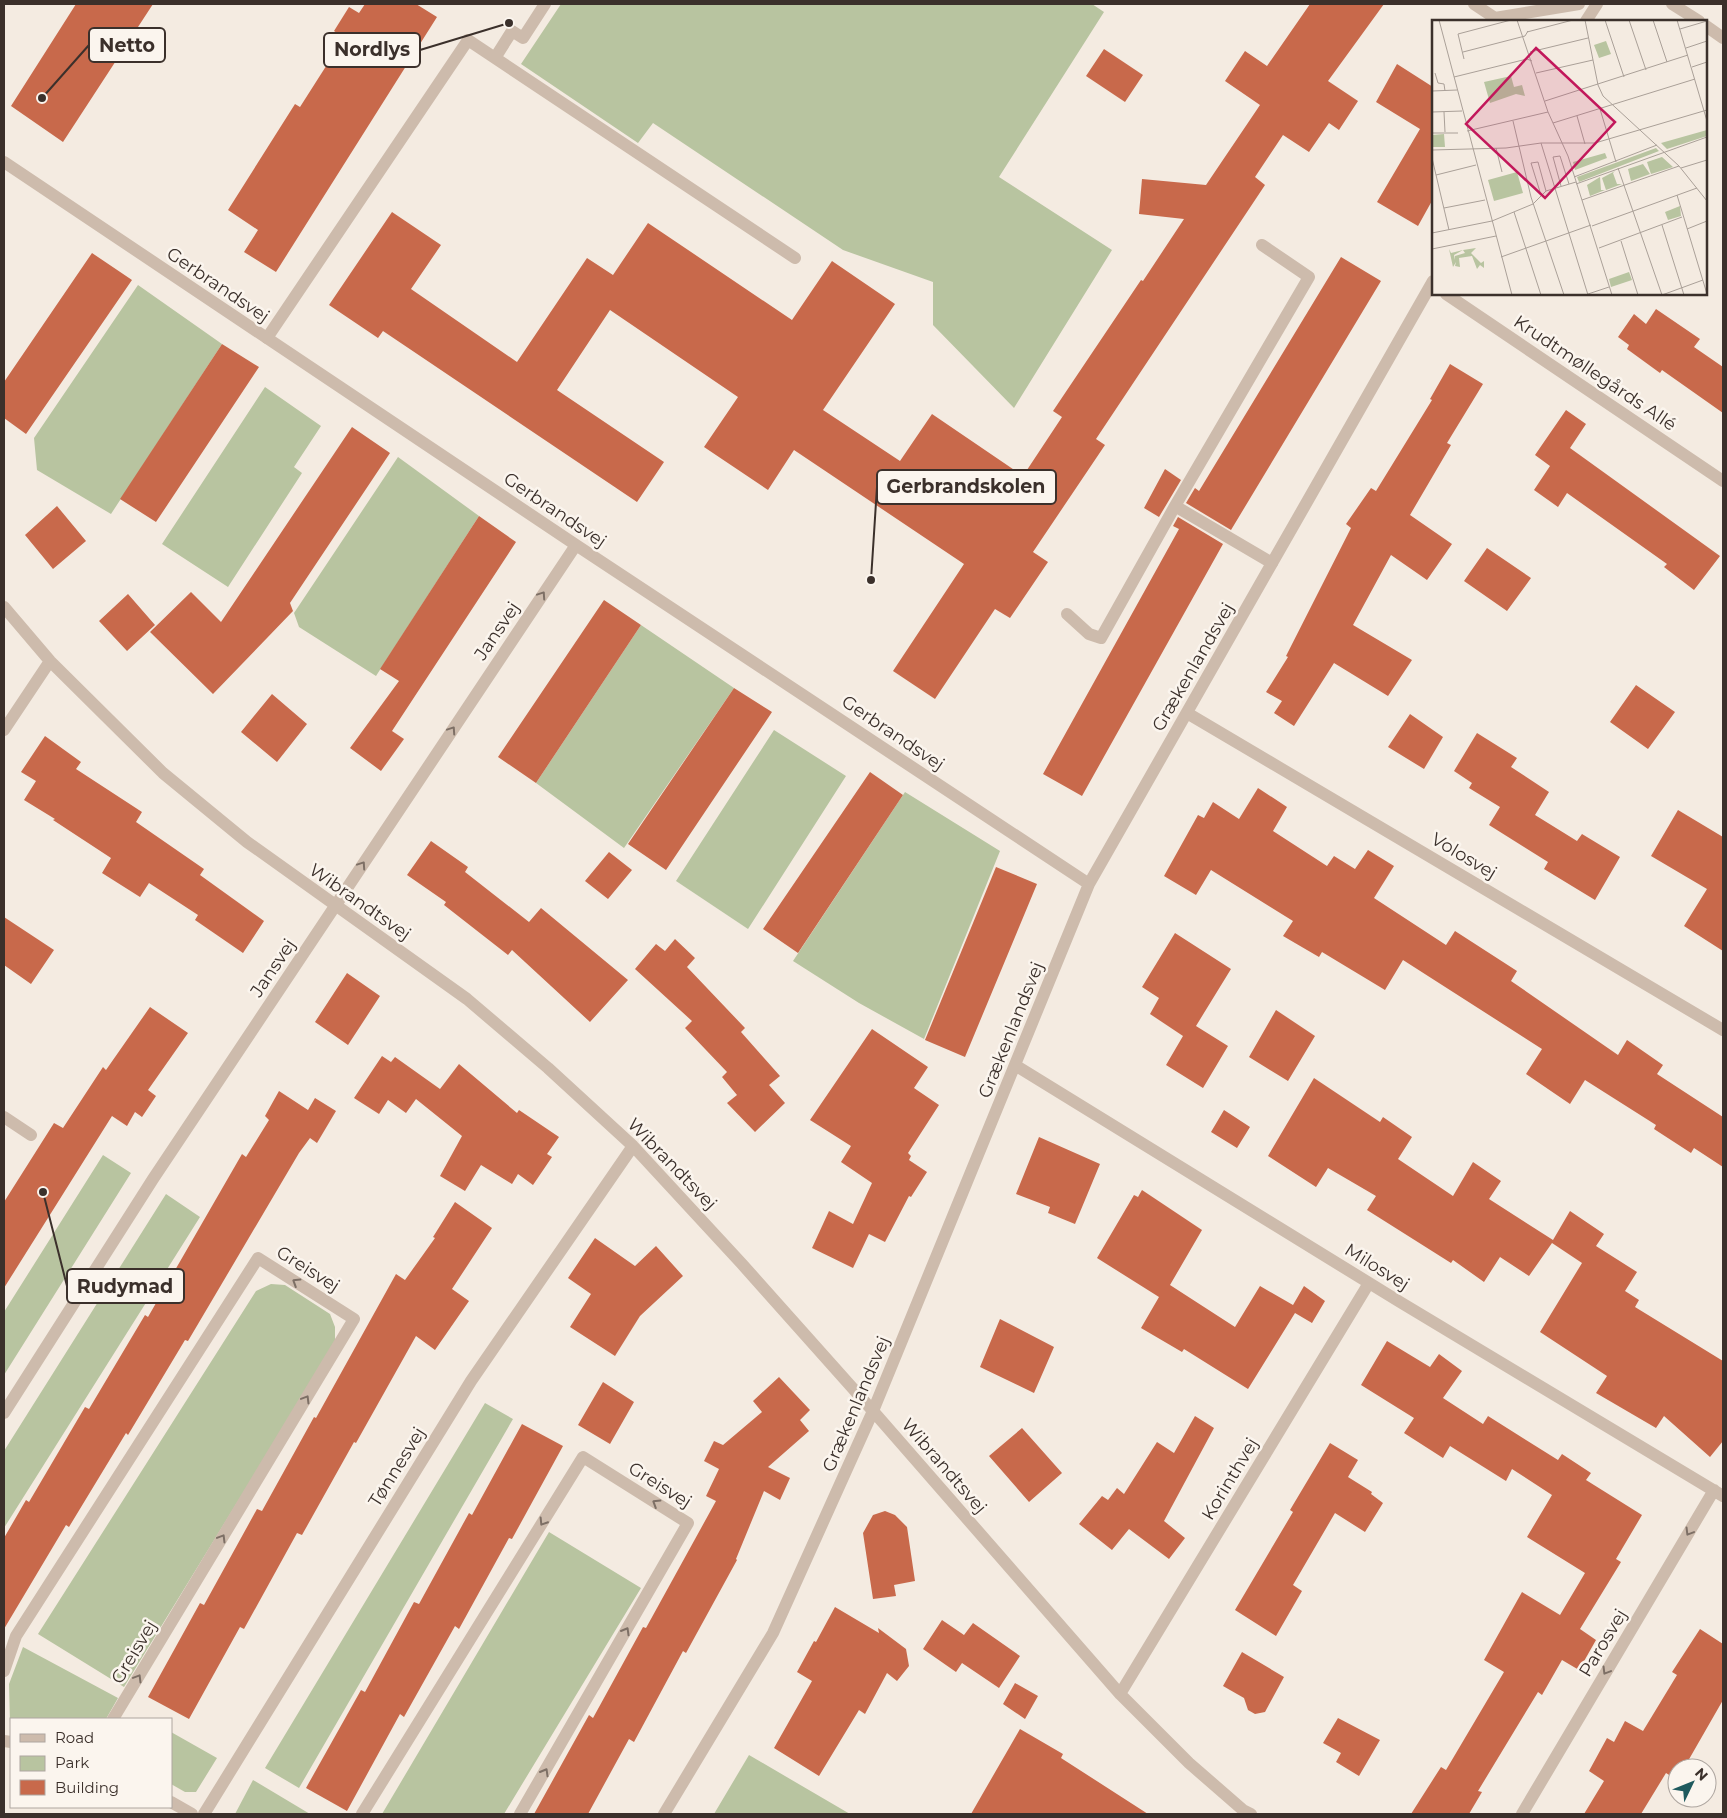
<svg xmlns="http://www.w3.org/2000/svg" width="1727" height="1818" viewBox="0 0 1727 1818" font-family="Montserrat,sans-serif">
<rect width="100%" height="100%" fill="#f4ebe1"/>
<path fill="#b8c4a0" d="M 561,4 L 1092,4 L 1104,12 L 999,177 L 1112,250 L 1014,408 L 933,325 L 933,282 L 843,250 L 653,123 L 638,143 L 521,64 Z
M 138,285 L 222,344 L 111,514 L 37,470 L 34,438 Z
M 265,387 L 321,426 L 294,467 L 302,473 L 228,587 L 162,544 Z
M 398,457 L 479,516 L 376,676 L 299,627 L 294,613 Z
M 641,625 L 734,688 L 624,848 L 536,783 Z
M 774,730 L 846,776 L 748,929 L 676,881 Z
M 905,792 L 1000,851 L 924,1039 L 859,1003 L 793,961 Z
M 103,1155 L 131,1173 L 4,1375 L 4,1312 Z
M 166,1194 L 200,1217 L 4,1528 L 4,1451 Z
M 271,1284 L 285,1285 L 330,1314 L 335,1327 L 335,1343 L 124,1687 L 38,1634 L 256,1291 Z
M 485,1403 L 513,1419 L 299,1788 L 265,1768 Z
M 549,1532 L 641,1588 L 504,1814 L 382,1814 Z
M 23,1647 L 118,1698 L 106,1719 L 11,1719 L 11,1725 L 10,1725 L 9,1684 Z
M 171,1732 L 217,1758 L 196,1792 L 185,1792 L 171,1784 Z
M 749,1755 L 850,1814 L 714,1814 Z
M 253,1780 L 310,1814 L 235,1814 Z"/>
<path fill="#c8694b" d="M 76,4 L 153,4 L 63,142 L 11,106 Z
M 365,4 L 416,4 L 437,17 L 276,272 L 244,252 L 258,230 L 228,210 L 295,104 L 300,107 L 344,38 L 334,31 L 349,7 L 359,13 Z
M 1310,4 L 1384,4 L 1328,81 L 1358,101 L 1339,130 L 1329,123 L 1309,152 L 1283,135 L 1255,177 L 1265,185 L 1096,439 L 1105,445 L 1033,552 L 1048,562 L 1010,618 L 995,609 L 935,699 L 893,671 L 964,564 L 794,450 L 768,490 L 704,447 L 738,397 L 610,310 L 557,390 L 664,462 L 637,502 L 383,331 L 378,338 L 329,305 L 392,212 L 441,245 L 411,289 L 517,362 L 587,258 L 613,275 L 648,223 L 792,320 L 832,261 L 895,304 L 823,410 L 900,461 L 932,414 L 1023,476 L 1062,417 L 1053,411 L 1141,280 L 1143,281 L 1184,219 L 1139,214 L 1142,179 L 1206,185 L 1260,105 L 1225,81 L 1245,51 L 1267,66 Z
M 1104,49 L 1143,75 L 1125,102 L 1086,76 Z
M 1397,64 L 1433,87 L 1433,199 L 1418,226 L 1377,202 L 1420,129 L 1376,102 Z
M 92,253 L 132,280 L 26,434 L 4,418 L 4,382 Z
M 1341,257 L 1381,281 L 1231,530 L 1186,503 L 1195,488 L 1199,491 Z
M 1656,309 L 1700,339 L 1694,347 L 1723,367 L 1723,413 L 1662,370 L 1660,373 L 1627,349 L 1629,345 L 1618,337 L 1634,314 L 1646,324 Z
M 222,344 L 259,367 L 156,522 L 120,499 Z
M 1450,364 L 1483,384 L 1447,443 L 1451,445 L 1410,515 L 1452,544 L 1427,580 L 1391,555 L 1353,625 L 1412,660 L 1388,696 L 1334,663 L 1294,726 L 1274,713 L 1282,701 L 1266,692 L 1288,657 L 1286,656 L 1351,528 L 1346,524 L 1371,488 L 1376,491 L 1432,400 L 1430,399 Z
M 1566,410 L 1586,424 L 1570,448 L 1720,556 L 1694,590 L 1664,567 L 1667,564 L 1567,493 L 1558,507 L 1534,490 L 1550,466 L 1535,455 Z
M 352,427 L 390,453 L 290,603 L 293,611 L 213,694 L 150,632 L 191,592 L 221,622 Z
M 1165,469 L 1181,480 L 1159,517 L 1144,508 Z
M 57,506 L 86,541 L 53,569 L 25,535 Z
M 479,516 L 516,542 L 392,731 L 404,739 L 381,771 L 350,748 L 399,681 L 380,669 Z
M 1178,517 L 1223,544 L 1082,796 L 1043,774 L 1179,529 L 1173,526 Z
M 1487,548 L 1531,578 L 1507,611 L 1464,581 Z
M 128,594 L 155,625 L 127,651 L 99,621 Z
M 604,600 L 641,625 L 536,783 L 498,757 Z
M 1636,685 L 1675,712 L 1648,749 L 1610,722 Z
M 734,688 L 772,712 L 666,870 L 628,844 Z
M 272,694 L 307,724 L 277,762 L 241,732 Z
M 1410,714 L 1443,737 L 1424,769 L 1388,747 Z
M 1477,733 L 1517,758 L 1511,767 L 1549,792 L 1535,815 L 1577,841 L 1582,834 L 1620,857 L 1595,900 L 1544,869 L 1548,862 L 1489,825 L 1500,807 L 1469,788 L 1472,783 L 1454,771 Z
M 45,736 L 81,762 L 76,769 L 142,812 L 136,822 L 204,869 L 200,875 L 264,921 L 243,953 L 195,920 L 198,915 L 149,883 L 140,897 L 102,873 L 111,858 L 53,820 L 55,819 L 24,800 L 36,781 L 21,772 Z
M 870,772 L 903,795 L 798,953 L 763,929 Z
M 1258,788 L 1287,807 L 1273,831 L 1327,866 L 1334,856 L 1355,869 L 1368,850 L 1394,866 L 1374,898 L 1446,945 L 1455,931 L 1517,971 L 1511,981 L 1618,1055 L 1627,1040 L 1663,1065 L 1657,1074 L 1723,1117 L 1723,1167 L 1694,1148 L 1691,1153 L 1654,1129 L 1656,1125 L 1585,1080 L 1570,1104 L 1526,1074 L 1542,1049 L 1403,960 L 1385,990 L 1322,952 L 1319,957 L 1283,936 L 1293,921 L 1211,870 L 1196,895 L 1164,876 L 1198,815 L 1204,818 L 1213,802 L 1239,819 Z
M 1678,810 L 1723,837 L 1723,951 L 1684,926 L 1707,889 L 1651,856 Z
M 431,841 L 468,867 L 465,872 L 529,922 L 541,908 L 628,980 L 590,1022 L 512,950 L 508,955 L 444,905 L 446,902 L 407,875 Z
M 609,852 L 632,870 L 608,899 L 585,881 Z
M 996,867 L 1037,884 L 965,1057 L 925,1040 Z
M 4,917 L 54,950 L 31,984 L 4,965 Z
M 1175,933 L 1231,969 L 1196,1026 L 1228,1046 L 1203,1088 L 1166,1065 L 1183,1036 L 1150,1014 L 1159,998 L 1142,987 Z
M 675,939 L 695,958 L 687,967 L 745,1028 L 741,1032 L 780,1076 L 769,1085 L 785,1103 L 755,1132 L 727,1103 L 737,1095 L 722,1077 L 727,1072 L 685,1028 L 692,1021 L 635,969 L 656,944 L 665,951 Z
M 347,973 L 380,996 L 348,1045 L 315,1022 Z
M 150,1007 L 188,1033 L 148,1090 L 156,1096 L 142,1117 L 135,1112 L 127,1126 L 112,1116 L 4,1288 L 4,1202 L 54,1123 L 63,1128 L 103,1067 L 106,1070 Z
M 1276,1010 L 1315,1036 L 1288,1081 L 1249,1057 Z
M 872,1029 L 928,1067 L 914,1088 L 939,1105 L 908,1153 L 911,1156 L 909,1160 L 927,1172 L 911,1197 L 909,1196 L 885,1242 L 869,1234 L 853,1268 L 812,1248 L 829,1211 L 853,1224 L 872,1183 L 841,1162 L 851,1146 L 810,1120 Z
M 382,1056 L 391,1062 L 395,1057 L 440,1089 L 459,1064 L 517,1113 L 519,1110 L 559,1137 L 547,1154 L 552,1157 L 533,1185 L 518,1174 L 512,1184 L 481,1165 L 465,1191 L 440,1176 L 462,1136 L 416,1099 L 406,1113 L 388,1100 L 379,1114 L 354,1098 Z
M 1314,1078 L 1380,1122 L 1383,1117 L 1412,1137 L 1398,1159 L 1453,1196 L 1473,1162 L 1501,1181 L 1489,1199 L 1553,1240 L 1570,1211 L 1604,1234 L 1596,1246 L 1637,1272 L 1625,1291 L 1639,1300 L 1635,1307 L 1723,1361 L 1723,1441 L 1710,1457 L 1664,1416 L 1656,1428 L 1596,1393 L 1607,1376 L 1540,1332 L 1582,1263 L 1552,1243 L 1529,1276 L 1500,1257 L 1484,1282 L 1453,1260 L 1451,1263 L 1367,1210 L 1376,1196 L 1328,1168 L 1316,1187 L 1268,1156 Z
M 279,1091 L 308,1110 L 315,1098 L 336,1111 L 317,1143 L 310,1138 L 299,1153 L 188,1341 L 185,1340 L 128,1435 L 126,1433 L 69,1527 L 66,1525 L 4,1629 L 4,1538 L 26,1500 L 29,1502 L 85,1407 L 89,1409 L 145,1315 L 148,1317 L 242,1154 L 246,1157 L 269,1120 L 265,1116 Z
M 1224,1110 L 1250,1127 L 1237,1148 L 1211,1132 Z
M 1039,1137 L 1100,1164 L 1075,1224 L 1048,1213 L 1050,1207 L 1016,1194 Z
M 1142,1190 L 1202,1230 L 1170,1285 L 1235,1327 L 1260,1286 L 1293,1305 L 1304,1286 L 1325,1301 L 1312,1323 L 1295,1313 L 1248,1389 L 1184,1349 L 1182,1352 L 1141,1328 L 1159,1297 L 1097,1258 L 1134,1195 L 1138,1197 Z
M 455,1202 L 492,1228 L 452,1289 L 469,1301 L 435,1350 L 416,1336 L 356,1443 L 354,1442 L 302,1535 L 297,1533 L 244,1629 L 240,1627 L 189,1719 L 148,1697 L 200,1603 L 204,1605 L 257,1509 L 262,1511 L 314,1417 L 316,1418 L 396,1274 L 405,1280 L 435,1238 L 433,1237 Z
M 595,1238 L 635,1266 L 656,1246 L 683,1276 L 640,1316 L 615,1356 L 570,1327 L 591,1294 L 568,1278 Z
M 1000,1319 L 1054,1347 L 1034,1393 L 980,1367 Z
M 1387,1341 L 1430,1367 L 1439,1354 L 1462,1371 L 1443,1398 L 1483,1424 L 1488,1416 L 1558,1460 L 1562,1454 L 1591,1473 L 1586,1480 L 1642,1515 L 1616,1559 L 1621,1562 L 1580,1629 L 1596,1640 L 1579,1670 L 1562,1660 L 1542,1695 L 1538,1692 L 1478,1791 L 1482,1792 L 1469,1814 L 1411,1814 L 1441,1767 L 1446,1770 L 1504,1672 L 1484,1660 L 1522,1592 L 1560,1615 L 1585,1573 L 1527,1537 L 1552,1495 L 1512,1469 L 1506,1481 L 1450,1446 L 1443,1458 L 1404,1433 L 1414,1418 L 1361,1385 Z
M 779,1377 L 810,1410 L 800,1420 L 809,1431 L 768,1467 L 790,1478 L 780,1500 L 764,1491 L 736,1559 L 737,1560 L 686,1653 L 683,1651 L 634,1742 L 629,1739 L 588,1814 L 534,1814 L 589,1715 L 593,1718 L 643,1627 L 646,1628 L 716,1501 L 706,1496 L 719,1469 L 704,1461 L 714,1441 L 723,1445 L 762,1412 L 753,1401 Z
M 603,1382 L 634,1402 L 610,1444 L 578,1425 Z
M 1195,1416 L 1214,1428 L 1164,1521 L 1185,1538 L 1169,1559 L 1129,1529 L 1112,1550 L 1079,1524 L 1102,1496 L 1108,1500 L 1117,1488 L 1124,1494 L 1157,1442 L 1174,1453 Z
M 522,1424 L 563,1446 L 512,1539 L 509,1538 L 459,1629 L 455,1626 L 404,1717 L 400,1714 L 347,1811 L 306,1788 L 361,1690 L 365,1692 L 414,1602 L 419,1604 L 469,1513 L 472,1515 Z
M 1022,1428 L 1062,1473 L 1029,1502 L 989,1456 Z
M 1330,1443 L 1358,1460 L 1348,1477 L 1372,1492 L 1371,1494 L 1383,1503 L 1365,1532 L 1335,1513 L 1293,1585 L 1302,1591 L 1276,1636 L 1235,1610 L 1293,1512 L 1290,1510 Z
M 885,1511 L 895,1515 L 907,1527 L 915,1581 L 894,1585 L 896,1596 L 873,1599 L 863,1533 L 873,1515 Z
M 835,1607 L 879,1633 L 878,1628 L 906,1649 L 909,1666 L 897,1681 L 887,1673 L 865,1714 L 859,1710 L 819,1776 L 774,1748 L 812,1681 L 797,1672 L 814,1641 L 816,1642 Z
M 942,1620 L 964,1635 L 973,1623 L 1020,1656 L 999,1688 L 962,1663 L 956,1672 L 923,1649 Z
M 1700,1629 L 1723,1644 L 1723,1700 L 1684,1768 L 1677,1768 L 1677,1780 L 1666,1773 L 1641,1814 L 1584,1814 L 1604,1781 L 1589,1771 L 1607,1738 L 1614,1742 L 1625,1721 L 1643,1731 L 1677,1675 L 1672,1672 Z
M 1242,1652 L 1284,1677 L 1265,1712 L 1255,1714 L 1248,1710 L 1244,1698 L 1223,1686 Z
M 1015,1683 L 1038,1696 L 1025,1719 L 1003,1704 Z
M 1338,1718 L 1380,1740 L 1359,1776 L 1336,1762 L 1341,1753 L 1323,1743 Z
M 1020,1729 L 1063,1754 L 1061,1758 L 1148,1814 L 971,1814 Z"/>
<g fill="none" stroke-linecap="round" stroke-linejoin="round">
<path stroke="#cdbbac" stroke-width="12" d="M 495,58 L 512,31 L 523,38 L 545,4
M 1262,245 L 1309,277 L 1175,506 L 1272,563
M 267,338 L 468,40 L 795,258
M 1067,614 L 1089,634 L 1101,638 L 1175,506
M 4,1117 L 31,1135"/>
<path stroke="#cdbbac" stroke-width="12" d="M 1474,4 L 1495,18 L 1496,21
M 1672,4 L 1699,21
M 1495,18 L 1579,4
M 1586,21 L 1597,4
M 1706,26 L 1723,38
M 4,162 L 576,545 L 1089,884
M 1446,294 L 1723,481
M 4,607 L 50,661 L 163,773 L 247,842 L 467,999 L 548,1068 L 633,1146 L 742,1264 L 873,1411 L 1120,1694 L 1189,1763 L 1243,1810 L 1251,1814
M 1187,713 L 1723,1030
M 4,730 L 50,661
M 1015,1065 L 1400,1302 L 1723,1496
M 4,1413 L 153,1179 L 576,545
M 4,1671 L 16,1636 L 258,1258 L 354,1319 L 113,1719
M 1120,1694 L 1369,1283
M 4,1741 L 11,1742
M 171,1802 L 192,1814
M 204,1814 L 471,1381 L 633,1146
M 362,1814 L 583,1457 L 688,1523 L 520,1814
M 664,1814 L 773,1633 L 873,1411 L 1089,884 L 1433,281
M 1522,1814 L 1714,1490"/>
</g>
<defs><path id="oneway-chevron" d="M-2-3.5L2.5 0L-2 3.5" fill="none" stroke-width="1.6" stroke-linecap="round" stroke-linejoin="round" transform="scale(1.25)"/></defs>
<g stroke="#7d6f65">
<use href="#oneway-chevron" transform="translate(542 595) rotate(-56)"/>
<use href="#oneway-chevron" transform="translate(452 730) rotate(-56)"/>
<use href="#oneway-chevron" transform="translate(362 865) rotate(-56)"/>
<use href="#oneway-chevron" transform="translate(296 1282) rotate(-148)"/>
<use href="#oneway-chevron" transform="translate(306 1399) rotate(-59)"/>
<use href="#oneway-chevron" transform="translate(656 1503) rotate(-148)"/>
<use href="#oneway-chevron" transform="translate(543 1522) rotate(122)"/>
<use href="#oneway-chevron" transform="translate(1689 1532) rotate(121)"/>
<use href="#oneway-chevron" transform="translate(222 1538) rotate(-59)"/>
<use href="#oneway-chevron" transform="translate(626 1631) rotate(-60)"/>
<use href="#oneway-chevron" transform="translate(1606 1671) rotate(121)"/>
<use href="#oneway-chevron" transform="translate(138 1678) rotate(-59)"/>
<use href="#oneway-chevron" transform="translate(545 1772) rotate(-60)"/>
</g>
<g text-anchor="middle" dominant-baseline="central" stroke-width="5" stroke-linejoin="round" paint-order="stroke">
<g font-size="18" fill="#3b302b" stroke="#fbf5ee">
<text transform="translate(218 285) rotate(34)">Gerbrandsvej</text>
<text transform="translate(1595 373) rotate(34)">Krudtmøllegårds Allé</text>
<text transform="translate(555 510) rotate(34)">Gerbrandsvej</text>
<text transform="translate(497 631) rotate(-56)">Jansvej</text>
<text transform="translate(1193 667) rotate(-60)">Grækenlandsvej</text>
<text transform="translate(893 733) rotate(34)">Gerbrandsvej</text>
<text transform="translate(1464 856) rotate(31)">Volosvej</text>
<text transform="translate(360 902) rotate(35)">Wibrandtsvej</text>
<text transform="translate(273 968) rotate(-56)">Jansvej</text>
<text transform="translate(1011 1030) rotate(-68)">Grækenlandsvej</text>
<text transform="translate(672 1164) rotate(46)">Wibrandtsvej</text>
<text transform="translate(1377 1267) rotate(32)">Milosvej</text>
<text transform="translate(308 1269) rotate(32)">Greisvej</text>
<text transform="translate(856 1404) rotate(-67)">Grækenlandsvej</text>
<text transform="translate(944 1466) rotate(49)">Wibrandtsvej</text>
<text transform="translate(397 1467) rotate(-58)">Tønnesvej</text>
<text transform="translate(1230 1479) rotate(-59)">Korinthvej</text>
<text transform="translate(660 1485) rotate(32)">Greisvej</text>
<text transform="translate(1603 1643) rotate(-59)">Parosvej</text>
<text transform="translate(134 1652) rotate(-59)">Greisvej</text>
</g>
</g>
<g transform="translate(1432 20)">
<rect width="275" height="275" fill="#f4ebe1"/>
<path d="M 174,21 L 179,34 L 167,38 L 162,25 ZM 79,56 L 82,67 L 90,65 L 93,76 L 84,74 L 58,83 L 52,62 ZM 275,110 L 275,116 L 235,129 L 229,123 ZM 12,114 L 13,127 L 0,127 L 0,115 ZM 224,128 L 227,131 L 147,162 L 145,157 ZM 173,133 L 175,138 L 143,150 L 141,142 ZM 230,137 L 241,147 L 219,154 L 215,142 ZM 211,144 L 218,154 L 199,161 L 196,149 ZM 183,151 L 181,153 L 185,164 L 190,164 L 174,170 L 170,158 ZM 85,152 L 91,173 L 62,181 L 56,160 ZM 168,157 L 169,170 L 173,170 L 158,176 L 155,165 ZM 248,186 L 249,196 L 236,200 L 233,192 ZM 44,228 L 39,233 L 49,243 L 52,241 L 52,248 L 48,245 L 45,249 L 40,236 L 27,238 L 28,247 L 23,246 L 24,242 L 21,247 L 17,229 L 19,233 L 31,230 L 22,235 L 23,240 L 23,236 L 33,233 L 31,230 ZM 197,252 L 200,260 L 179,267 L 177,259 Z" fill="#b8c4a0"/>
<path fill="none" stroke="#aaa098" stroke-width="1" d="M 7,0 L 80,275M 85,0 L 116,92 L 136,136 L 180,275M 153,0 L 166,65 L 171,76 L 247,146 L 275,181M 173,0 L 192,57M 197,0 L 214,50M 221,0 L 235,42M 245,0 L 275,101M 248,9 L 275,1M 95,12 L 141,0M 254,28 L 275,21M 31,32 L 93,16 L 96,11M 98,32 L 156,18M 32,39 L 26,14 L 79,0M 260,47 L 275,42M 3,53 L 6,63 L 12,64 L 13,71M 104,53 L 161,40M 22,57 L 95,39 L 100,41M 0,71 L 25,70M 113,81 L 256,35M 168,89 L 184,142M 0,92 L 30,91M 12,92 L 13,112M 145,96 L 153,124M 81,101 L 99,177 L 132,275M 121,103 L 263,59M 35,111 L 116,92M 0,113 L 26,113M 109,123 L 156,275M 64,128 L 70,152M 0,130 L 74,128 L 109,123 L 163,123 L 275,90M 0,138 L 17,210M 186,148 L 230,275M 249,148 L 275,140M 4,155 L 44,145M 142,157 L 225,125M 144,164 L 275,117M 129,166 L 121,137 L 128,136 L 137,164M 109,175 L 99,143 L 106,142 L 114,171M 245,175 L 275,274M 150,180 L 247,146M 12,188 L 53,180M 82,192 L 109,275M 230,205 L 252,275M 160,206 L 265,168M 255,209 L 275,201M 0,213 L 60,201 L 101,184 L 114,171 L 144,162M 189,221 L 206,275M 167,228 L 250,197M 0,229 L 64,216M 69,237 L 159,205M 153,275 L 177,267M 230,275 L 271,260"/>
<path fill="#c2185b" fill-opacity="0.15" stroke="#c2185b" stroke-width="2.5" d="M 104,28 L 183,102 L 113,178 L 34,104 Z"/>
<rect width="275" height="275" fill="none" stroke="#3b302b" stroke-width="2.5"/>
</g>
<path fill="none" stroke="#3b302b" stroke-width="2" d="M42 98L89 45M509 23L420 50M871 580L877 487M43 1192L67 1286"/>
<g fill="#3b302b" stroke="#fbf5ee" stroke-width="2">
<circle cx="42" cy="98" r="5"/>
<circle cx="509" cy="23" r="5"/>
<circle cx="871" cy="580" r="5"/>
<circle cx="43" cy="1192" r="5"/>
</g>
<g fill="#fbf5ee" stroke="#3b302b" stroke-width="2">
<rect x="89" y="28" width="76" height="34" rx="5"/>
<rect x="324" y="33" width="96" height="34" rx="5"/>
<rect x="877" y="470" width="179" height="34" rx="5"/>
<rect x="67" y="1269" width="117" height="34" rx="5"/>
</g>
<g font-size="19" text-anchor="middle" font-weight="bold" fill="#3b302b">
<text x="127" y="52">Netto</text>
<text x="372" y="56">Nordlys</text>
<text x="966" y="493">Gerbrandskolen</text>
<text x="125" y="1293">Rudymad</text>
</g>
<rect width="1727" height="1818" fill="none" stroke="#3b302b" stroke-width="10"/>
<rect x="10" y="1718" width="162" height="90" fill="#fbf5ee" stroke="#aea6a0"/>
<rect x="20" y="1734" width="25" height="8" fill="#cdbbac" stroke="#aea6a0"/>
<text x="55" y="1743" font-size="15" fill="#3b302b">Road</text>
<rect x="20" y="1756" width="25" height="15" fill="#b8c4a0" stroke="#aea6a0"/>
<text x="55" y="1768" font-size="15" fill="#3b302b">Park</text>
<rect x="20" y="1780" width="25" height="15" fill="#c8694b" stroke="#aea6a0"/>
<text x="55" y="1793" font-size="15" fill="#3b302b">Building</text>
<g transform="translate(1692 1783) rotate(47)"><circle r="24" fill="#fbf5ee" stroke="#aea6a0"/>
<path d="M0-4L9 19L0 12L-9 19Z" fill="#1f5a5e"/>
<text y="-8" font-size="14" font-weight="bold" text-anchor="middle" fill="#3b302b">N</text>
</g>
</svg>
